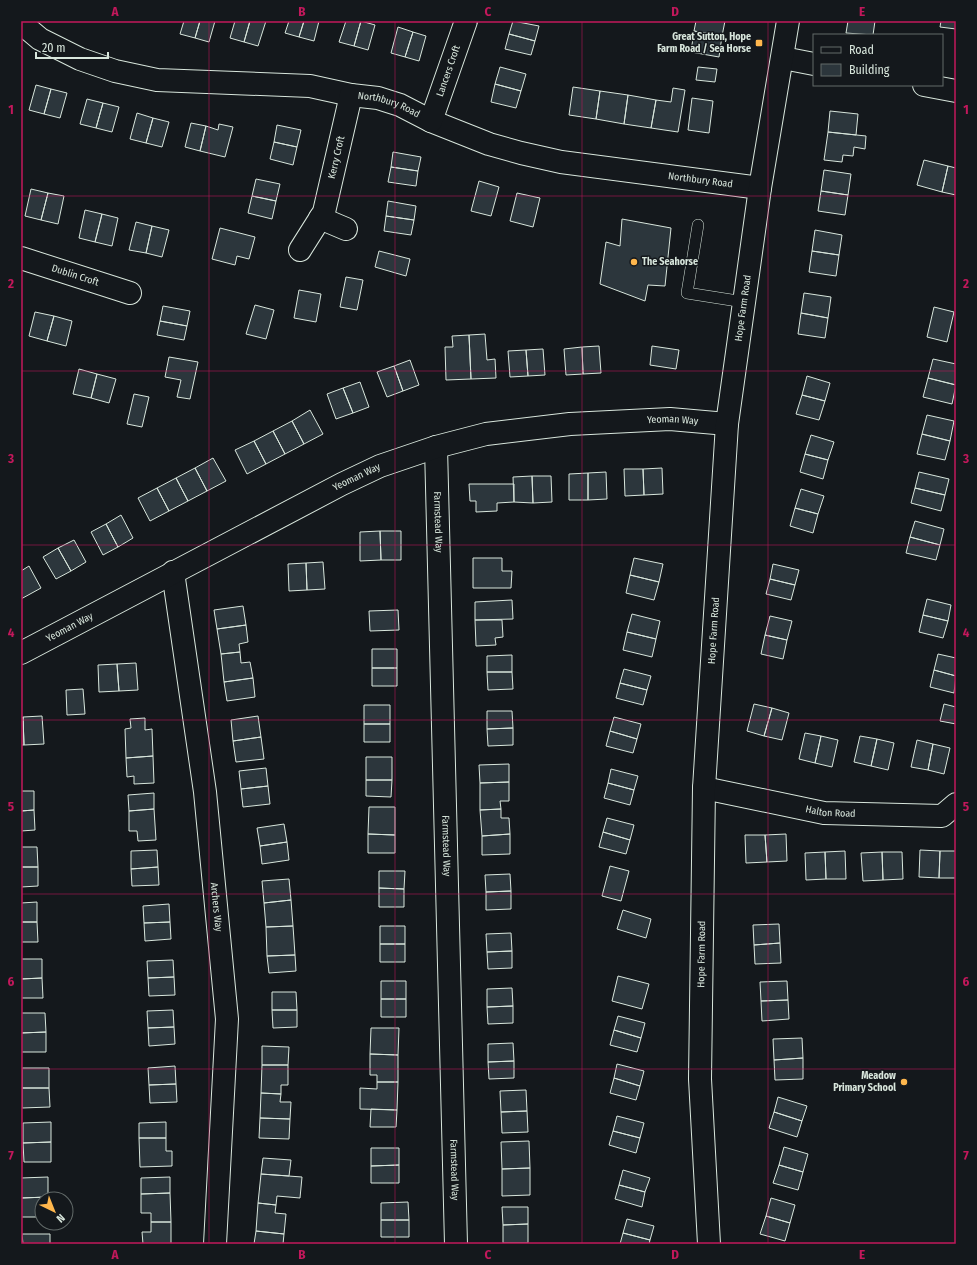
<svg xmlns="http://www.w3.org/2000/svg" width="977" height="1265" viewBox="0 0 977 1265" font-family="'Fira Sans Condensed',sans-serif">
<rect width="100%" height="100%" fill="#14181c"/>
<path fill="#2c363c" stroke="#d8e6dc" d="M 184,21 L 200,21 L 195,38 L 180,34 Z
M 200,21 L 215,21 L 209,42 L 195,38 Z
M 235,21 L 250,21 L 244,42 L 230,38 Z
M 250,21 L 266,21 L 258,46 L 244,42 Z
M 289,21 L 304,21 L 299,37 L 285,33 Z
M 304,21 L 319,21 L 314,41 L 299,37 Z
M 346,21 L 361,21 L 354,46 L 339,42 Z
M 361,21 L 375,25 L 368,50 L 354,46 Z
M 513,21 L 539,26 L 535,41 L 509,34 Z
M 696,21 L 725,21 L 722,36 L 694,31 Z
M 848,21 L 875,21 L 873,35 L 846,33 Z
M 941,21 L 956,21 L 956,29 L 940,27 Z
M 398,27 L 413,32 L 405,57 L 391,53 Z
M 694,31 L 722,36 L 719,57 L 691,52 Z
M 413,32 L 426,36 L 419,61 L 405,57 Z
M 509,34 L 535,41 L 531,55 L 505,49 Z
M 500,67 L 526,74 L 521,91 L 495,84 Z
M 698,67 L 717,69 L 715,82 L 696,80 Z
M 495,84 L 521,91 L 516,108 L 491,102 Z
M 36,85 L 51,89 L 44,114 L 29,110 Z
M 573,87 L 600,91 L 596,119 L 569,115 Z
M 673,88 L 685,90 L 678,132 L 651,128 L 656,100 L 671,102 Z
M 51,89 L 67,93 L 60,118 L 44,114 Z
M 600,91 L 628,95 L 624,124 L 596,119 Z
M 628,95 L 656,100 L 651,128 L 624,124 Z
M 692,98 L 713,101 L 709,133 L 688,130 Z
M 87,99 L 103,103 L 96,128 L 80,124 Z
M 103,103 L 119,107 L 112,132 L 96,128 Z
M 830,111 L 858,114 L 856,135 L 828,132 Z
M 137,113 L 153,118 L 146,143 L 130,139 Z
M 153,118 L 169,122 L 162,147 L 146,143 Z
M 191,123 L 206,126 L 200,151 L 185,147 Z
M 219,124 L 233,127 L 225,157 L 200,151 L 206,126 L 218,130 Z
M 277,125 L 301,130 L 297,147 L 274,142 Z
M 828,132 L 866,136 L 865,149 L 854,147 L 853,156 L 843,155 L 842,162 L 824,160 Z
M 274,142 L 297,147 L 293,165 L 270,159 Z
M 393,152 L 421,157 L 418,171 L 391,167 Z
M 924,160 L 948,166 L 942,192 L 917,185 Z
M 948,166 L 956,168 L 956,195 L 942,192 Z
M 391,167 L 418,171 L 416,186 L 388,182 Z
M 824,170 L 851,174 L 848,195 L 821,191 Z
M 256,179 L 280,184 L 276,201 L 252,196 Z
M 479,181 L 499,187 L 491,216 L 471,211 Z
M 31,189 L 48,193 L 41,220 L 25,216 Z
M 821,191 L 848,195 L 845,215 L 818,211 Z
M 48,193 L 64,196 L 58,224 L 41,220 Z
M 517,193 L 540,198 L 533,227 L 510,221 Z
M 252,196 L 276,201 L 272,219 L 248,213 Z
M 388,201 L 416,206 L 414,220 L 386,216 Z
M 85,210 L 102,214 L 95,242 L 79,238 Z
M 102,214 L 118,218 L 112,246 L 95,242 Z
M 386,216 L 414,220 L 411,235 L 384,231 Z
M 622,219 L 671,228 L 665,286 L 648,285 L 645,301 L 600,284 L 606,242 L 620,246 Z
M 136,222 L 152,226 L 146,253 L 129,250 Z
M 152,226 L 169,230 L 162,257 L 146,253 Z
M 220,228 L 255,237 L 249,259 L 237,256 L 235,265 L 212,259 Z
M 815,230 L 842,235 L 839,255 L 812,251 Z
M 379,251 L 410,259 L 406,276 L 375,267 Z
M 812,251 L 839,255 L 836,276 L 809,272 Z
M 346,277 L 363,280 L 357,310 L 340,307 Z
M 299,290 L 321,294 L 316,322 L 294,318 Z
M 804,293 L 831,297 L 828,318 L 801,313 Z
M 255,305 L 274,310 L 266,339 L 246,334 Z
M 163,306 L 190,311 L 187,326 L 160,321 Z
M 934,307 L 954,312 L 947,342 L 927,337 Z
M 35,312 L 54,316 L 47,341 L 29,336 Z
M 801,313 L 828,318 L 825,338 L 798,334 Z
M 54,316 L 72,321 L 66,346 L 47,341 Z
M 160,321 L 187,326 L 184,340 L 157,335 Z
M 485,334 L 487,360 L 495,359 L 496,378 L 471,379 L 469,335 Z
M 469,335 L 471,379 L 446,380 L 445,347 L 453,347 L 452,336 Z
M 599,346 L 601,373 L 583,374 L 582,347 Z
M 652,346 L 679,350 L 676,369 L 650,365 Z
M 582,347 L 583,374 L 566,375 L 564,349 Z
M 543,349 L 545,375 L 528,376 L 526,350 Z
M 526,350 L 528,376 L 510,377 L 508,351 Z
M 169,357 L 198,362 L 190,399 L 177,397 L 181,380 L 165,377 Z
M 933,359 L 956,364 L 956,385 L 928,378 Z
M 410,360 L 419,385 L 403,391 L 394,366 Z
M 394,366 L 403,391 L 387,397 L 377,372 Z
M 79,369 L 97,374 L 91,398 L 73,394 Z
M 97,374 L 116,379 L 109,403 L 91,398 Z
M 807,376 L 830,383 L 825,401 L 802,395 Z
M 928,378 L 956,385 L 952,404 L 923,397 Z
M 360,382 L 369,407 L 353,413 L 343,388 Z
M 343,388 L 353,413 L 336,419 L 327,394 Z
M 134,394 L 149,397 L 142,427 L 127,424 Z
M 802,395 L 825,401 L 819,420 L 796,414 Z
M 310,410 L 323,434 L 304,444 L 292,421 Z
M 927,415 L 954,421 L 950,441 L 922,434 Z
M 292,421 L 304,444 L 285,454 L 273,431 Z
M 273,431 L 285,454 L 266,464 L 254,441 Z
M 922,434 L 950,441 L 945,460 L 917,454 Z
M 811,435 L 834,442 L 828,460 L 805,454 Z
M 254,441 L 266,464 L 247,474 L 235,450 Z
M 805,454 L 828,460 L 823,479 L 800,472 Z
M 213,458 L 226,481 L 207,491 L 195,468 Z
M 195,468 L 207,491 L 188,501 L 176,478 Z
M 662,468 L 663,494 L 644,495 L 643,469 Z
M 624,469 L 643,469 L 644,495 L 625,496 Z
M 606,472 L 607,499 L 588,500 L 588,473 Z
M 919,472 L 949,479 L 945,495 L 915,488 Z
M 588,473 L 588,500 L 569,500 L 569,474 Z
M 532,476 L 551,476 L 552,502 L 533,503 Z
M 532,476 L 533,503 L 514,502 L 513,477 Z
M 176,478 L 188,501 L 169,511 L 157,488 Z
M 469,484 L 514,484 L 514,502 L 497,503 L 497,511 L 476,512 L 476,501 L 470,501 Z
M 157,488 L 169,511 L 150,521 L 138,498 Z
M 915,488 L 945,495 L 941,511 L 911,503 Z
M 801,489 L 824,496 L 818,514 L 795,508 Z
M 795,508 L 818,514 L 813,533 L 790,526 Z
M 121,515 L 133,538 L 118,547 L 106,524 Z
M 915,521 L 944,529 L 940,545 L 910,537 Z
M 106,524 L 118,547 L 103,555 L 91,532 Z
M 380,531 L 401,531 L 401,560 L 381,560 Z
M 380,531 L 381,560 L 360,561 L 360,532 Z
M 910,537 L 940,545 L 936,560 L 906,553 Z
M 74,540 L 86,562 L 71,571 L 58,548 Z
M 58,548 L 71,571 L 56,579 L 43,557 Z
M 473,558 L 502,558 L 502,571 L 512,571 L 511,588 L 473,588 Z
M 634,558 L 663,564 L 659,582 L 630,575 Z
M 323,562 L 325,589 L 307,590 L 306,563 Z
M 306,563 L 307,590 L 289,591 L 288,564 Z
M 773,564 L 799,570 L 795,585 L 770,579 Z
M 29,566 L 41,588 L 21,599 L 21,571 Z
M 630,575 L 659,582 L 654,600 L 626,593 Z
M 770,579 L 795,585 L 791,600 L 766,594 Z
M 927,599 L 951,605 L 948,621 L 923,615 Z
M 512,600 L 513,619 L 475,620 L 475,602 Z
M 243,606 L 246,625 L 217,629 L 214,610 Z
M 398,610 L 399,630 L 370,631 L 369,611 Z
M 632,614 L 660,621 L 656,639 L 627,632 Z
M 923,615 L 948,621 L 943,638 L 919,632 Z
M 770,616 L 792,621 L 787,640 L 765,635 Z
M 475,620 L 502,620 L 503,637 L 495,638 L 496,645 L 476,646 Z
M 246,625 L 248,642 L 239,644 L 240,652 L 221,654 L 217,629 Z
M 627,632 L 656,639 L 652,657 L 623,650 Z
M 765,635 L 787,640 L 783,659 L 761,654 Z
M 372,649 L 397,649 L 397,668 L 372,668 Z
M 240,652 L 241,663 L 250,662 L 253,678 L 224,682 L 221,654 Z
M 938,654 L 956,658 L 956,676 L 934,670 Z
M 512,655 L 512,672 L 487,672 L 487,656 Z
M 136,663 L 138,690 L 119,691 L 117,664 Z
M 117,664 L 119,691 L 99,692 L 98,665 Z
M 372,668 L 397,668 L 397,686 L 372,686 Z
M 624,669 L 651,676 L 647,690 L 620,683 Z
M 934,670 L 956,676 L 954,693 L 930,687 Z
M 487,672 L 512,672 L 513,689 L 488,690 Z
M 253,678 L 255,697 L 227,701 L 224,682 Z
M 620,683 L 647,690 L 643,705 L 616,698 Z
M 83,689 L 85,714 L 67,715 L 66,690 Z
M 754,704 L 772,708 L 764,736 L 747,731 Z
M 944,704 L 956,707 L 956,724 L 940,721 Z
M 364,705 L 390,705 L 390,724 L 364,724 Z
M 772,708 L 789,713 L 782,740 L 764,736 Z
M 487,711 L 512,711 L 513,728 L 487,729 Z
M 42,716 L 44,744 L 24,745 L 23,717 Z
M 258,716 L 261,737 L 233,741 L 231,720 Z
M 23,717 L 24,745 L 21,745 L 21,718 Z
M 614,717 L 641,724 L 637,739 L 610,731 Z
M 145,718 L 145,730 L 152,729 L 153,756 L 126,758 L 125,729 L 131,728 L 130,719 Z
M 364,724 L 390,724 L 390,742 L 364,742 Z
M 513,728 L 513,745 L 488,746 L 487,729 Z
M 610,731 L 637,739 L 633,753 L 606,746 Z
M 805,733 L 821,736 L 815,763 L 799,759 Z
M 821,736 L 838,740 L 832,767 L 815,763 Z
M 860,736 L 877,739 L 871,766 L 854,762 Z
M 261,737 L 264,759 L 236,762 L 233,741 Z
M 877,739 L 894,743 L 888,770 L 871,766 Z
M 917,740 L 933,744 L 928,770 L 911,767 Z
M 933,744 L 950,748 L 944,774 L 928,770 Z
M 153,756 L 154,783 L 134,784 L 134,776 L 127,777 L 126,758 Z
M 366,757 L 392,757 L 392,780 L 366,780 Z
M 509,764 L 509,782 L 480,783 L 479,765 Z
M 266,768 L 268,786 L 241,789 L 239,771 Z
M 611,769 L 638,776 L 634,790 L 608,783 Z
M 366,780 L 392,780 L 391,797 L 366,796 Z
M 509,782 L 509,801 L 500,801 L 501,809 L 480,810 L 480,783 Z
M 608,783 L 634,790 L 630,805 L 604,798 Z
M 268,786 L 270,804 L 243,807 L 241,789 Z
M 21,791 L 34,791 L 34,810 L 21,811 Z
M 154,793 L 154,809 L 129,811 L 128,795 Z
M 369,807 L 395,807 L 395,835 L 368,834 Z
M 154,809 L 156,840 L 138,841 L 137,831 L 129,831 L 129,811 Z
M 501,809 L 501,818 L 509,818 L 510,834 L 482,836 L 480,810 Z
M 34,810 L 35,830 L 21,831 L 21,811 Z
M 607,818 L 634,825 L 630,840 L 603,832 Z
M 284,824 L 287,842 L 260,846 L 257,828 Z
M 603,832 L 630,840 L 626,854 L 599,847 Z
M 368,834 L 395,835 L 395,853 L 368,853 Z
M 510,834 L 510,854 L 482,855 L 482,836 Z
M 786,834 L 787,861 L 767,862 L 765,835 Z
M 745,835 L 765,835 L 767,862 L 746,863 Z
M 287,842 L 289,860 L 262,864 L 260,846 Z
M 21,847 L 37,847 L 38,867 L 21,867 Z
M 157,850 L 158,867 L 131,869 L 131,851 Z
M 920,850 L 940,851 L 939,878 L 919,877 Z
M 845,851 L 846,879 L 826,879 L 825,852 Z
M 940,851 L 956,851 L 956,878 L 939,878 Z
M 825,852 L 826,879 L 806,880 L 805,853 Z
M 882,852 L 883,880 L 863,881 L 861,853 Z
M 882,852 L 902,852 L 903,879 L 883,880 Z
M 610,866 L 629,871 L 621,901 L 602,896 Z
M 21,867 L 38,867 L 38,886 L 21,887 Z
M 158,867 L 159,885 L 132,886 L 131,869 Z
M 379,871 L 405,871 L 404,889 L 379,888 Z
M 510,874 L 511,891 L 486,892 L 485,875 Z
M 289,879 L 291,900 L 264,903 L 262,881 Z
M 379,888 L 404,889 L 404,907 L 379,907 Z
M 511,891 L 511,909 L 486,910 L 486,892 Z
M 291,900 L 293,926 L 266,927 L 264,903 Z
M 37,902 L 37,922 L 21,922 L 21,903 Z
M 169,904 L 170,922 L 144,923 L 143,906 Z
M 623,910 L 651,919 L 646,938 L 617,929 Z
M 21,922 L 37,922 L 38,942 L 21,942 Z
M 170,922 L 171,939 L 145,941 L 144,923 Z
M 779,924 L 780,943 L 754,945 L 753,925 Z
M 293,926 L 295,955 L 267,956 L 266,927 Z
M 380,926 L 405,926 L 405,944 L 380,944 Z
M 511,933 L 512,951 L 487,952 L 486,934 Z
M 780,943 L 781,963 L 755,964 L 754,945 Z
M 380,944 L 405,944 L 405,962 L 380,962 Z
M 512,951 L 512,968 L 488,969 L 487,952 Z
M 295,955 L 296,971 L 269,973 L 267,956 Z
M 21,959 L 42,959 L 42,978 L 21,979 Z
M 173,960 L 174,977 L 148,978 L 147,961 Z
M 618,976 L 649,984 L 642,1009 L 612,1001 Z
M 174,977 L 175,995 L 149,996 L 148,978 Z
M 42,978 L 43,998 L 21,998 L 21,979 Z
M 381,981 L 406,981 L 406,999 L 381,999 Z
M 787,981 L 788,1000 L 761,1001 L 760,982 Z
M 512,988 L 513,1006 L 487,1007 L 487,989 Z
M 272,992 L 296,992 L 297,1010 L 272,1010 Z
M 381,999 L 406,999 L 406,1017 L 381,1017 Z
M 788,1000 L 789,1019 L 762,1021 L 761,1001 Z
M 513,1006 L 513,1023 L 488,1024 L 487,1007 Z
M 173,1010 L 174,1027 L 148,1028 L 147,1011 Z
M 272,1010 L 297,1010 L 297,1027 L 273,1028 Z
M 21,1013 L 45,1013 L 46,1032 L 21,1033 Z
M 618,1016 L 645,1023 L 641,1038 L 614,1030 Z
M 174,1027 L 175,1044 L 149,1046 L 148,1028 Z
M 371,1028 L 399,1028 L 398,1055 L 370,1054 Z
M 614,1030 L 641,1038 L 637,1052 L 610,1045 Z
M 46,1032 L 46,1052 L 21,1052 L 21,1033 Z
M 802,1038 L 803,1058 L 774,1060 L 773,1039 Z
M 513,1043 L 514,1061 L 488,1062 L 488,1044 Z
M 262,1046 L 289,1047 L 288,1065 L 262,1065 Z
M 370,1054 L 398,1055 L 398,1082 L 377,1082 L 377,1075 L 370,1075 Z
M 803,1058 L 803,1079 L 775,1080 L 774,1060 Z
M 514,1061 L 514,1078 L 489,1079 L 488,1062 Z
M 617,1064 L 644,1071 L 640,1086 L 614,1078 Z
M 262,1065 L 288,1065 L 288,1085 L 281,1085 L 281,1094 L 261,1093 Z
M 175,1066 L 176,1084 L 149,1085 L 148,1068 Z
M 22,1068 L 49,1068 L 49,1088 L 22,1088 Z
M 614,1078 L 640,1086 L 636,1100 L 610,1093 Z
M 377,1082 L 398,1082 L 397,1110 L 360,1109 L 360,1088 L 377,1089 Z
M 176,1084 L 177,1102 L 150,1103 L 149,1085 Z
M 22,1088 L 49,1088 L 50,1107 L 22,1108 Z
M 526,1090 L 527,1111 L 501,1112 L 500,1091 Z
M 261,1093 L 281,1094 L 280,1102 L 291,1102 L 290,1119 L 260,1118 Z
M 778,1097 L 807,1106 L 802,1121 L 774,1112 Z
M 371,1109 L 397,1110 L 396,1127 L 370,1127 Z
M 527,1111 L 528,1132 L 502,1133 L 501,1112 Z
M 774,1112 L 802,1121 L 797,1137 L 769,1128 Z
M 617,1116 L 644,1123 L 640,1138 L 613,1131 Z
M 260,1118 L 290,1119 L 289,1139 L 259,1138 Z
M 51,1122 L 51,1142 L 23,1143 L 23,1123 Z
M 166,1122 L 166,1138 L 139,1138 L 139,1123 Z
M 613,1131 L 640,1138 L 636,1153 L 609,1145 Z
M 139,1138 L 166,1138 L 166,1151 L 172,1151 L 172,1166 L 140,1167 Z
M 529,1141 L 530,1168 L 502,1169 L 501,1142 Z
M 51,1142 L 51,1162 L 24,1162 L 23,1143 Z
M 784,1147 L 808,1154 L 803,1172 L 779,1165 Z
M 371,1148 L 399,1148 L 399,1165 L 371,1166 Z
M 263,1158 L 291,1160 L 289,1176 L 261,1174 Z
M 399,1165 L 399,1183 L 371,1183 L 371,1166 Z
M 779,1165 L 803,1172 L 798,1190 L 773,1183 Z
M 530,1168 L 530,1195 L 502,1196 L 502,1169 Z
M 623,1170 L 650,1178 L 645,1192 L 619,1185 Z
M 261,1174 L 302,1177 L 300,1198 L 277,1196 L 276,1205 L 258,1203 Z
M 48,1177 L 48,1197 L 21,1198 L 21,1178 Z
M 170,1177 L 170,1193 L 141,1194 L 141,1178 Z
M 619,1185 L 645,1192 L 642,1207 L 615,1199 Z
M 170,1193 L 171,1222 L 151,1222 L 151,1213 L 141,1213 L 141,1194 Z
M 48,1197 L 48,1199 L 42,1199 L 42,1217 L 21,1217 L 21,1198 Z
M 771,1198 L 795,1205 L 790,1223 L 766,1216 Z
M 408,1202 L 409,1220 L 381,1220 L 381,1203 Z
M 258,1203 L 276,1205 L 275,1213 L 286,1214 L 284,1234 L 256,1231 Z
M 502,1207 L 528,1207 L 528,1224 L 503,1225 Z
M 766,1216 L 790,1223 L 785,1241 L 760,1234 Z
M 627,1219 L 654,1226 L 650,1240 L 623,1233 Z
M 381,1220 L 409,1220 L 409,1237 L 381,1237 Z
M 151,1222 L 171,1222 L 171,1244 L 143,1244 L 142,1232 L 151,1232 Z
M 528,1224 L 528,1243 L 503,1243 L 503,1225 Z
M 256,1231 L 284,1234 L 283,1244 L 254,1244 Z
M 623,1233 L 650,1240 L 649,1244 L 620,1244 Z
M 22,1234 L 50,1234 L 50,1244 L 23,1244 Z"/>
<g fill="none" stroke-linecap="round" stroke-linejoin="round">
<g stroke="#d8e6dc" stroke-width="12">
<path id="lane" d="M 698,225 L 687,293 L 744,302"/>
</g>
<g stroke="#d8e6dc" stroke-width="24">
<g id="street">
<path id="s1" d="M 21,23 L 40,39 L 80,59 L 115,71 L 157,80 L 310,86 L 351,95 L 378,98 L 400,105 L 431,121 L 489,144 L 521,153 L 561,162 L 760,188"/>
<path d="M 783,58 L 814,64"/>
<path d="M 924,85 L 956,91"/>
<path id="s2" d="M 431,121 L 466,21"/>
<path d="M 320,218 L 346,229"/>
<path id="s3" d="M 300,250 L 324,212 L 351,95"/>
<path id="s4" d="M 21,258 L 130,293"/>
<path id="s5" d="M 436,447 L 456,1244"/>
<path id="s6" d="M 173,572 L 205,792 L 227,1019 L 215,1244"/>
<path id="s7" d="M 704,788 L 824,813 L 942,816 L 956,804"/>
</g>
</g>
<g stroke="#d8e6dc" stroke-width="24">
<g id="secondary">
<path id="s8" d="M 21,653 L 342,484 L 380,466 L 436,447 L 486,434 L 570,424 L 670,419 L 727,424"/>
<path id="s9" d="M 709,1244 L 700,1079 L 704,788 L 727,424 L 760,188 L 788,21"/>
</g>
</g>
<use href="#lane" stroke="#14181c" stroke-width="11"/>
<use href="#street" stroke="#14181c" stroke-width="22"/>
<use href="#secondary" stroke="#14181c" stroke-width="22"/>
</g>
<path fill="none" stroke="#c2185b" stroke-width="1" stroke-opacity="0.55" d="M 209,21 L 209,1244M 395,21 L 395,1244M 582,21 L 582,1244M 768,21 L 768,1244M 21,196 L 956,196M 21,371 L 956,371M 21,545 L 956,545M 21,720 L 956,720M 21,894 L 956,894M 21,1069 L 956,1069"/>
<g fill="#ffb74d" stroke="#14181c" stroke-width="1.5">
<rect x="755" y="39" width="8" height="8" rx="2"/>
<circle cx="634" cy="262" r="4"/>
<circle cx="904" cy="1082" r="4"/>
</g>
<g text-anchor="middle" dominant-baseline="central" stroke-width="3" stroke-linejoin="round" paint-order="stroke">
<g font-size="10" font-weight="bold" fill="#d8e6dc" stroke="#14181c" text-anchor="end">
<text x="751" y="37">Great Sutton, Hope<tspan x="751" dy="12">Farm Road / Sea Horse</tspan></text>
<text x="642" y="262" text-anchor="start">The Seahorse</text>
<text x="896" y="1076">Meadow<tspan x="896" dy="12">Primary School</tspan></text>
</g>
<g font-size="10" fill="#d8e6dc" stroke="#14181c">
<text stroke="none"><textPath href="#s2" startOffset="53">Lancers Croft</textPath></text>
<text stroke="none"><textPath href="#s1" startOffset="384">Northbury Road</textPath></text>
<text stroke="none"><textPath href="#s3" startOffset="101">Kerry Croft</textPath></text>
<text stroke="none"><textPath href="#s1" startOffset="707">Northbury Road</textPath></text>
<text stroke="none"><textPath href="#s4" startOffset="57">Dublin Croft</textPath></text>
<text stroke="none"><textPath href="#s9" startOffset="938">Hope Farm Road</textPath></text>
<text stroke="none"><textPath href="#s8" startOffset="703">Yeoman Way</textPath></text>
<text stroke="none"><textPath href="#s8" startOffset="379">Yeoman Way</textPath></text>
<text stroke="none"><textPath href="#s5" startOffset="75">Farmstead Way</textPath></text>
<text stroke="none"><textPath href="#s8" startOffset="55">Yeoman Way</textPath></text>
<text stroke="none"><textPath href="#s9" startOffset="614">Hope Farm Road</textPath></text>
<text stroke="none"><textPath href="#s7" startOffset="129">Halton Road</textPath></text>
<text stroke="none"><textPath href="#s5" startOffset="399">Farmstead Way</textPath></text>
<text stroke="none"><textPath href="#s6" startOffset="338">Archers Way</textPath></text>
<text stroke="none"><textPath href="#s9" startOffset="290">Hope Farm Road</textPath></text>
<text stroke="none"><textPath href="#s5" startOffset="723">Farmstead Way</textPath></text>
</g>
</g>
<rect width="977" height="1265" fill="none" stroke="#14181c" stroke-width="44"/>
<rect x="813" y="34" width="130" height="52" fill="#14181c" stroke="#626a69"/>
<rect x="821" y="47" width="20" height="6" fill="#14181c" stroke="#626a69"/>
<text x="849" y="54" font-size="12" fill="#d8e6dc">Road</text>
<rect x="821" y="64" width="20" height="12" fill="#2c363c" stroke="#626a69"/>
<text x="849" y="74" font-size="12" fill="#d8e6dc">Building</text>
<g transform="translate(54 1211) rotate(137)"><circle r="19" fill="#14181c" stroke="#626a69"/>
<path d="M0-3L7 15L0 10L-7 15Z" fill="#ffb74d"/>
<text y="-6" font-size="11" font-weight="bold" text-anchor="middle" fill="#d8e6dc">N</text>
</g>
<path d="M36 52v6h72v-6" fill="none" stroke="#d8e6dc" stroke-width="2"/>
<text x="42" y="52" font-size="12" fill="#d8e6dc" stroke="#14181c" stroke-width="3" paint-order="stroke">20 m</text>
<rect x="22" y="22" width="933" height="1221" fill="none" stroke="#c2185b" stroke-width="1.5"/>
<g font-size="13" text-anchor="middle" font-weight="bold" fill="#c2185b">
<text x="115" y="16">A</text>
<text x="302" y="16">B</text>
<text x="488" y="16">C</text>
<text x="675" y="16">D</text>
<text x="862" y="16">E</text>
<text x="11" y="114">1</text>
<text x="966" y="114">1</text>
<text x="11" y="288">2</text>
<text x="966" y="288">2</text>
<text x="11" y="463">3</text>
<text x="966" y="463">3</text>
<text x="11" y="637">4</text>
<text x="966" y="637">4</text>
<text x="11" y="811">5</text>
<text x="966" y="811">5</text>
<text x="11" y="986">6</text>
<text x="966" y="986">6</text>
<text x="11" y="1160">7</text>
<text x="966" y="1160">7</text>
<text x="115" y="1259">A</text>
<text x="302" y="1259">B</text>
<text x="488" y="1259">C</text>
<text x="675" y="1259">D</text>
<text x="862" y="1259">E</text>
</g>
</svg>
